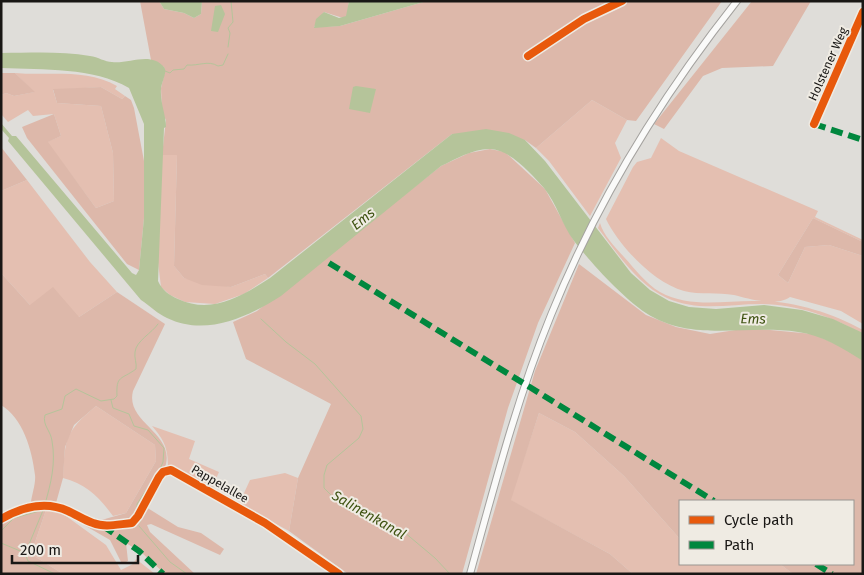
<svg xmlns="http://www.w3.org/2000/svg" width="864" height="575" viewBox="0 0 864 575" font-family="'Fira Sans',sans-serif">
<rect width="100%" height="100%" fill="#dfddd9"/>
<path fill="#e4bfb1" d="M 15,73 C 49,76 86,68 117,86 L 115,89 L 125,96 L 122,99 L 101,87 L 53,90 L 57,103 L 101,106 L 113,153 L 114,201 L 96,208 L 47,142 L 61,136 L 54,114 L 33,116 L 28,110 L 8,122 L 1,114 L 1,95 L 6,93 L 14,96 L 34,92 Z
M 592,100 L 627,120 L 615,143 L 621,158 L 590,216 L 549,161 L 536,148 Z
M 661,138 L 679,151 L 818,211 L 815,217 L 863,240 L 863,242 L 813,218 L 778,275 L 788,283 L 805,247 L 829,245 L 863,256 L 863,324 L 841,311 L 790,297 C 776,307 750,299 734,295 C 718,292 700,295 684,291 C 654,283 619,246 606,219 L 633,167 L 637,162 L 651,158 Z
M 162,155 L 177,155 L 174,266 L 184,278 L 231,287 L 265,274 L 268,278 L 244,294 L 215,304 L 185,302 L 170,295 L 161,287 L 158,262 Z
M 27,180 L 90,262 L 117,292 L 79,317 L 30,305 L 1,273 L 1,191 Z
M 600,223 C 603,235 616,248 624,257 C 635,269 646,284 660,292 C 689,308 722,301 753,301 C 791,300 830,312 863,330 L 863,334 C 833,317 796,304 761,304 C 729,304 698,312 667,298 C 638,285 617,253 598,228 Z
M 96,406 L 155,445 L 156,461 L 126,513 L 113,516 C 99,497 86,484 63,478 C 65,438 65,432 96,406 Z
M 539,413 L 575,432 L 624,476 L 680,539 L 680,564 L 780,564 L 793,574 L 633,574 L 610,554 L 510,500 Z
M 152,426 L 195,441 L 189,459 L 219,472 L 212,488 L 168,466 C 168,448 164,440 152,426 Z
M 285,473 L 298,478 L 289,531 L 239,504 L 250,480 Z
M 47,507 L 66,516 L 106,545 L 121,570 L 133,564 L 136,559 L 155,574 L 63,574 L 31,554 Z"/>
<path fill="#ddb8aa" d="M 140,1 L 159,1 L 164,9 L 184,13 L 194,18 L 201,14 L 202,1 L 349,1 L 347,16 L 343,18 L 324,12 L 314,27 L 340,26 L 427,1 L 722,1 L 636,121 L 627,120 L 592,100 L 536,148 L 525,140 L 452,134 L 268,278 L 265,274 L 231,287 L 202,285 L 184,278 L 174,266 L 177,155 L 162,155 L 166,120 L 162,113 L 161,88 L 165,71 L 164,67 L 151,60 Z
M 752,1 L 811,1 L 773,66 L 722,68 L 703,76 L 664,129 L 654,124 Z
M 1,73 L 15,73 L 35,92 L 14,96 L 6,93 L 1,95 Z
M 101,87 L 122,99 L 125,96 L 131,100 L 134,108 L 144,161 L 144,218 L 139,270 L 127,264 L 27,138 L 22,127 L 54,114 L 61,136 L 48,142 L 96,208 L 114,201 L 113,153 L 101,106 L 57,103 L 53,89 Z
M 1,147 L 27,180 L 1,191 Z
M 490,149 L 505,152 L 545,189 L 575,243 L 538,323 L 508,408 L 462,574 L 348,574 L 289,531 L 298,478 L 331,404 L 246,359 L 233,322 L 257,311 L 441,166 L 469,153 Z
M 813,218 L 863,242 L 863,256 L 829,245 L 805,247 L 788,283 L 778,275 Z
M 579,264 L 646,315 L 676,327 L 710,334 L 748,328 L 813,334 L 863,356 L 863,574 L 793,574 L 780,564 L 853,564 L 853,501 L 680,501 L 680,539 L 624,476 L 575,432 L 539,413 L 511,500 L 610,554 L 633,574 L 476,574 L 535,371 Z
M 1,273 L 30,305 L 53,287 L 79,317 L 117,292 L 165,324 L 133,391 C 125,422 173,432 166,464 C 162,478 148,494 140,507 L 146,507 L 178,527 L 201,533 L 224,549 L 220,555 L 151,524 L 147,525 L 150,532 L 195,574 L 165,574 L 142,553 L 126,543 L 128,561 L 122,564 L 110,540 L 84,525 L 126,513 L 156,461 L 155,445 L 96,406 L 74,425 L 65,447 L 63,478 L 56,503 L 31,502 C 32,494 36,483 35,475 C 32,450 23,418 1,405 Z
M 47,507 L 31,554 L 63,574 L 1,574 L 1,522 L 9,515 Z"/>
<path fill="#b5c49a" d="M 159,1 L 202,1 L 201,14 L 194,18 L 184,13 L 164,9 Z
M 349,1 L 427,1 L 340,26 L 314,28 L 316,19 L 324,12 L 339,18 L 346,16 Z
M 221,5 L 225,14 L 218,32 L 211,31 L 215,6 Z
M 1,53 C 30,53 62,51 90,56 C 98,57 105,62 112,62 C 129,64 151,51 164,67 C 168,72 161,83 161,89 C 160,103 166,115 166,127 L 164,128 L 158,281 C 162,290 169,295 178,299 C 212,315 242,296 270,278 L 452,134 L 486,129 L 509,133 L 525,140 L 545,161 L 631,273 L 650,290 L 669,301 L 689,307 L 716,309 L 764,305 L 802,310 L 833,319 L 863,333 L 863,361 C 843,348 821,335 798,332 C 746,324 692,343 646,313 C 622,297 592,264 574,241 C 562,225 557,204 544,188 C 532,174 510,150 491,149 C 474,148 456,159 441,166 L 281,296 C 248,317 206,337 167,318 C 158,314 150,306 141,300 L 8,141 L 9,138 L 1,129 L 1,123 L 12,136 L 16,136 L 132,273 L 136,275 L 139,270 L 144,218 L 144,124 L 129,88 C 93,67 44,70 1,68 Z
M 356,86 L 376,89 L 370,113 L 349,109 L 353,87 Z"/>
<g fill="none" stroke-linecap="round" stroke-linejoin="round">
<path stroke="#b5c49a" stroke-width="1" d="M 228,47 L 230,33 L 228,28 L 233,22 L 231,1
M 165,71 L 170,73 L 173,70 L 184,69 L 187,65 C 199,66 208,60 218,66 L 223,65 L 228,54
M 261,319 L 286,342 L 315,364 L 361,416 L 363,429 L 359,438 L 327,465 L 324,475 L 324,488 L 333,497 L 404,532 L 435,558 L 450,574
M 111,400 L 113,408 L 129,414 L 134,426 L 148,430 L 164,448 L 163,462 L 160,469 L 137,504 L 137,509
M 45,504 C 51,483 56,463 52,441 C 51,431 42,425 45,415 L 62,409 L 65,396 L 76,389 L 101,401 L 114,399 L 117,396 C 116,375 121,380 136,369 C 137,363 134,358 135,352 C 136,341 152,333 158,324
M 44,508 L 25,554 L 28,561 L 55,574
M 140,522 L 143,514
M 139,526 L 170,562 L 187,574
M 1,531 L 14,518 L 43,510
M 1,543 L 25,553"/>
<g stroke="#a4a29f" stroke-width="7">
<path id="minor" d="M 528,56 L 584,19 L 622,1
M 814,124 L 863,12
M 40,505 L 57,507 L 102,525 L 132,523 L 138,516 L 159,477 L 163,472 L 171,470 L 265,523 L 339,574"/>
</g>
<g stroke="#a4a29f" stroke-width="8">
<path id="major" d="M 470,574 C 494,487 517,398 551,315 C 597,201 661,97 737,1"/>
</g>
<use href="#minor" stroke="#fafaf9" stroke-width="5"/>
<use href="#major" stroke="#fafaf9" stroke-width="6"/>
<path stroke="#00873e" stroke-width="6" stroke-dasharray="12 6" stroke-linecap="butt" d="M 814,124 L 863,140
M 329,263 L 714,501
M 103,526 L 139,551 L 163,574
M 816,564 L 832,574"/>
<g stroke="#efebe3" stroke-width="11">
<path id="cycleway" d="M 528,56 L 584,19 L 622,1
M 814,124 L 863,12
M 1,519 C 22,507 46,501 68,511 C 77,515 84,520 93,523 C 105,528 119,524 132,523 L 138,516 L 159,477 L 163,472 L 171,470 L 265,523 L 339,574"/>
</g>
<use href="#cycleway" stroke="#e8590c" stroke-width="8"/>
</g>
<g text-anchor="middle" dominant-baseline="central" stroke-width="4" stroke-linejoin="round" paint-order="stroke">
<g font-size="12" fill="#191715" stroke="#efebe3">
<text transform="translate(828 64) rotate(-66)">Holstener Weg</text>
<text transform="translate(220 484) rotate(30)">Pappelallee</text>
</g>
<g font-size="14" font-style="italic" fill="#3e5211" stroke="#efebe3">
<text transform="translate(363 219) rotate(-39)">Ems</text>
<text transform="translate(753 319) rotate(1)">Ems</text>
<text transform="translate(369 515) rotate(30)">Salinenkanal</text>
</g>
</g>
<rect width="864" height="575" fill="none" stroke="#191715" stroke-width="5"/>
<rect x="679" y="500" width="175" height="65" fill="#efebe3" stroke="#999691"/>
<rect x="689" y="516" width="25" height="8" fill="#e8590c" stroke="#999691"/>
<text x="724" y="525" font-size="15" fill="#191715">Cycle path</text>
<rect x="689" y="541" width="25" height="8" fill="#00873e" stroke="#999691"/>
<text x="724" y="550" font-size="15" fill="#191715">Path</text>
<path d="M12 555v8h126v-8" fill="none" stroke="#191715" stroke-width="2.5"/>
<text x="20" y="555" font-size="15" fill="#191715" stroke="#efebe3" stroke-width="4" paint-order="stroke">200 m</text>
</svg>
